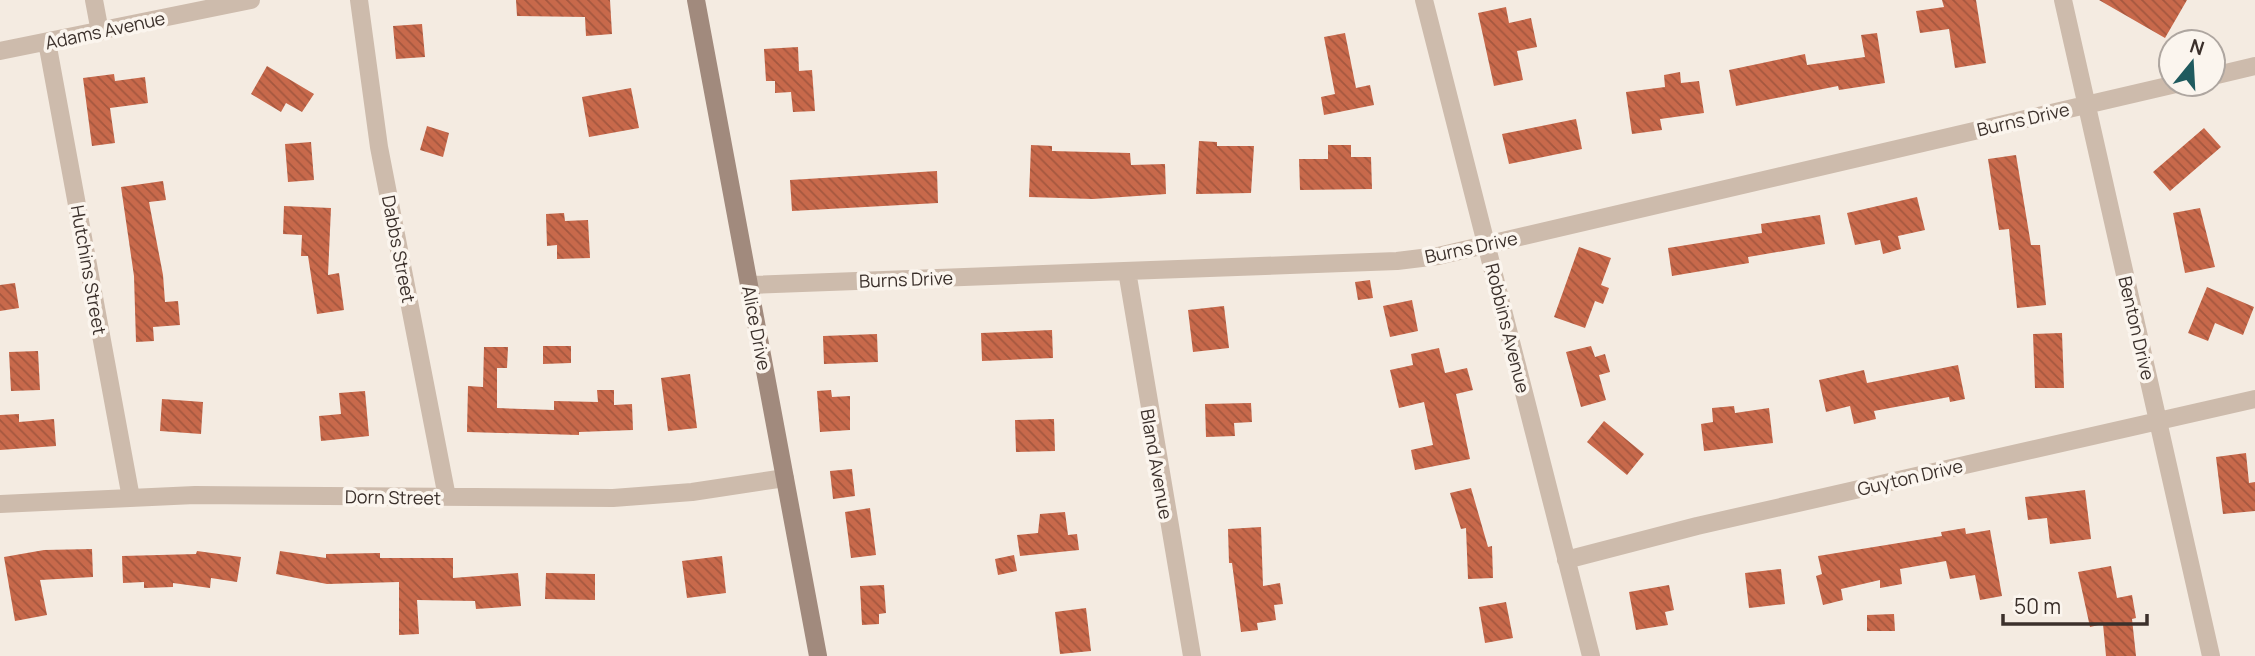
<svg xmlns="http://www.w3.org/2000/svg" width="2255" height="656" viewBox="0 0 2255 656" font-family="Manrope,sans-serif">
<defs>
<pattern id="building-back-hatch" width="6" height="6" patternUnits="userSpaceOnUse" patternTransform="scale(1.75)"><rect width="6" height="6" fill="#c8694b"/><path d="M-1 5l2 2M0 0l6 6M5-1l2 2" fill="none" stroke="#a4573f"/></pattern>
</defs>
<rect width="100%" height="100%" fill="#f4ebe1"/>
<path fill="url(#building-back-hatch)" d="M 516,0 L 610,0 L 612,34 L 586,36 L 585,17 L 517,16 Z
M 1942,0 L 1976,0 L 1986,63 L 1955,68 L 1949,29 L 1920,33 L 1916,11 L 1944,7 Z
M 2099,0 L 2187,0 L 2165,38 Z
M 1506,7 L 1509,23 L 1531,18 L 1537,47 L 1517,51 L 1523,80 L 1494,86 L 1478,13 Z
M 422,24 L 425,57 L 396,59 L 393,26 Z
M 1345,33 L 1356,88 L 1370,85 L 1374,105 L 1324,115 L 1321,97 L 1335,94 L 1324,37 Z
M 1877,33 L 1885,83 L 1839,90 L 1838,86 L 1736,106 L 1729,70 L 1805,54 L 1807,65 L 1865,57 L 1861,35 Z
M 798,47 L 799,71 L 812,70 L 815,111 L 793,112 L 791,92 L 775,93 L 775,81 L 766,81 L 764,49 Z
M 267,66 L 314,94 L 302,112 L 286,103 L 281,112 L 251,94 Z
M 1680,72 L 1681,83 L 1699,81 L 1704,113 L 1660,119 L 1662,130 L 1632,134 L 1626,92 L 1665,87 L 1664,75 Z
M 114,74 L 115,81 L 145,77 L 148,103 L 110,108 L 115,143 L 92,146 L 83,78 Z
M 631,88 L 639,128 L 589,137 L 582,97 Z
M 1576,119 L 1582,149 L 1509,164 L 1502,134 Z
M 427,126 L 449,133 L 443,157 L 420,150 Z
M 2204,128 L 2221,147 L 2170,191 L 2153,172 Z
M 1199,141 L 1217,142 L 1217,146 L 1254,146 L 1251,193 L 1196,194 Z
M 311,142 L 314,180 L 288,182 L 285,144 Z
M 1031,145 L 1052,146 L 1052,151 L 1130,153 L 1131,165 L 1165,164 L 1166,194 L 1093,199 L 1029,197 Z
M 1328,145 L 1351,145 L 1351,157 L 1371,157 L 1372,189 L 1300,190 L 1299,159 L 1328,159 Z
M 2016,155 L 2031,245 L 2040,245 L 2046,305 L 2017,308 L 2009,229 L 1999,230 L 1988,159 Z
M 937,171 L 938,203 L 792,211 L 790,180 Z
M 163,181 L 166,200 L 149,202 L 163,275 L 165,302 L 178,301 L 180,325 L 153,327 L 154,341 L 136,342 L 134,276 L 121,187 Z
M 1917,197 L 1925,230 L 1898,236 L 1901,249 L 1883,254 L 1880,240 L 1855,245 L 1847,213 Z
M 284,206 L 331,208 L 328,275 L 339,273 L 344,310 L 317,314 L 308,256 L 301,256 L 302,235 L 283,234 Z
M 2200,208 L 2215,267 L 2185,273 L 2173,213 Z
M 564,213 L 565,221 L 588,220 L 590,258 L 557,259 L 557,245 L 547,246 L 546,214 Z
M 1820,215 L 1825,244 L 1748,257 L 1749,263 L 1672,276 L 1668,248 L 1762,233 L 1761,224 Z
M 1579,247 L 1611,258 L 1601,285 L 1609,288 L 1603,304 L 1595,301 L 1585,328 L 1554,317 Z
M 1370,280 L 1373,298 L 1358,300 L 1355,282 Z
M 15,283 L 19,308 L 0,311 L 0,285 Z
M 2207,287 L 2254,307 L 2243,335 L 2215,323 L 2208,341 L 2188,333 Z
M 1412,300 L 1418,331 L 1390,337 L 1383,306 Z
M 1224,306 L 1229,348 L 1193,352 L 1188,310 Z
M 1052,330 L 1053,358 L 982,361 L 981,333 Z
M 2062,333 L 2064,388 L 2035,388 L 2033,334 Z
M 877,334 L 878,362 L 824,364 L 823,336 Z
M 543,346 L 571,346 L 571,363 L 543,364 Z
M 1591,346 L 1595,357 L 1605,354 L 1610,372 L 1599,375 L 1606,400 L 1581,407 L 1566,352 Z
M 484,347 L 508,347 L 507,368 L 497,368 L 497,408 L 554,410 L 554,401 L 598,402 L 597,390 L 614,390 L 614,405 L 632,404 L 633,430 L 579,432 L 579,435 L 467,432 L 468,386 L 483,387 Z
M 1439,348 L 1445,373 L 1467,368 L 1473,390 L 1456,394 L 1470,459 L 1415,470 L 1411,450 L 1433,445 L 1424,402 L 1399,408 L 1390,370 L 1413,365 L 1411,354 Z
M 38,351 L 40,390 L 11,391 L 9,352 Z
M 1958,365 L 1965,399 L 1950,402 L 1949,397 L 1874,411 L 1876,419 L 1854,424 L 1850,406 L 1826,412 L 1819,380 L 1864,370 L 1867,383 Z
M 690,374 L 697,428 L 668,431 L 661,378 Z
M 831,390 L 832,397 L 850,396 L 850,430 L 820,432 L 817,391 Z
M 365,391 L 369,436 L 321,441 L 319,416 L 341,414 L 339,393 Z
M 162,399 L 203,402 L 201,434 L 160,431 Z
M 1251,403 L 1252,422 L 1234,423 L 1235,436 L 1206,437 L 1205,404 Z
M 1734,406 L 1735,413 L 1769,408 L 1773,443 L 1704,451 L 1701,424 L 1713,422 L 1712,408 Z
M 19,414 L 19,422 L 54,419 L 56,446 L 0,450 L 0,415 Z
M 1054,419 L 1055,451 L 1016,452 L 1015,420 Z
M 1604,421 L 1644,454 L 1627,475 L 1587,442 Z
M 2246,453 L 2249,483 L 2255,482 L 2255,511 L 2223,514 L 2216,457 Z
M 852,469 L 855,496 L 833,499 L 830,471 Z
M 1471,488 L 1488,547 L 1492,546 L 1493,578 L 1468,579 L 1466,528 L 1461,529 L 1450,493 Z
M 2085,490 L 2091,539 L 2050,544 L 2047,518 L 2028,520 L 2025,497 Z
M 870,508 L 876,555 L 851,558 L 845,512 Z
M 1065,512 L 1068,535 L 1077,534 L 1079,550 L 1020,556 L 1017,535 L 1038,533 L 1040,514 Z
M 1261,527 L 1263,586 L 1280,583 L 1283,604 L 1274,605 L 1276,620 L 1257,623 L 1258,630 L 1241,632 L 1232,563 L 1229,563 L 1228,529 Z
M 1965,528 L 1966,534 L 1990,530 L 2002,596 L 1980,600 L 1975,575 L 1950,579 L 1946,561 L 1900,569 L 1902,584 L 1880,588 L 1880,580 L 1841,589 L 1843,600 L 1823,605 L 1816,576 L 1822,574 L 1818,556 L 1942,536 L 1941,532 Z
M 92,549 L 93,577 L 40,580 L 47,615 L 15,621 L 4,557 L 44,550 Z
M 197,551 L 241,557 L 237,582 L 211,578 L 210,588 L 173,583 L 173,587 L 144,588 L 144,582 L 123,583 L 122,556 L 196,554 Z
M 280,551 L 326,558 L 326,554 L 380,553 L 380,558 L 453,558 L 453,578 L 518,573 L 521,606 L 476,609 L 475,601 L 417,600 L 419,634 L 399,635 L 399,582 L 327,584 L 276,574 Z
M 1014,555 L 1017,571 L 998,575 L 995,559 Z
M 722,556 L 726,593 L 687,598 L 682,561 Z
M 2111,566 L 2117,598 L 2132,595 L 2136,618 L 2132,619 L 2136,656 L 2106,656 L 2103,624 L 2090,627 L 2078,572 Z
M 1781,569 L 1785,604 L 1749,608 L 1745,573 Z
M 546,573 L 595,574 L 595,600 L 545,599 Z
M 884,585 L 886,613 L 879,614 L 879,624 L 862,625 L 860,586 Z
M 1669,585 L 1674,610 L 1665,612 L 1668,625 L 1636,630 L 1629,592 Z
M 1506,602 L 1513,638 L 1485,643 L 1479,607 Z
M 1086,608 L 1091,651 L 1060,654 L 1055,612 Z
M 1894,614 L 1895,631 L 1867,631 L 1867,615 Z"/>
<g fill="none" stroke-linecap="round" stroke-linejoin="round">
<path stroke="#cdbbac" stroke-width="18" d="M 94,0 L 100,32
M 359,0 L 379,147 L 447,497
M 1424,0 L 1591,656
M 2063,0 L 2211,656
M 47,42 L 131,498
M 0,51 L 251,0
M 2213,76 L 2255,66
M 1127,271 L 1192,656
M 749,285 L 1397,261 L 1438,256 L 2176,84
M 0,504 L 195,495 L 613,498 L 692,492 L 785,478
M 1566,560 L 1697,526 L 2255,399"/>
<path stroke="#a18a7d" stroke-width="18" d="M 696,0 L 818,656"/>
</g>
<g text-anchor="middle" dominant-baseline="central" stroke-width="7" stroke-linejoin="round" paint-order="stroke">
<g font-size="18" fill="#3b302b" stroke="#fbf5ee">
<text transform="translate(105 30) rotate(-12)">Adams Avenue</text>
<text transform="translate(2023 119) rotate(-13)">Burns Drive</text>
<text transform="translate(1471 247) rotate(-12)">Burns Drive</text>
<text transform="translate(399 249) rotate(79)">Dabbs Street</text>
<text transform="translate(89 270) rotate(80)">Hutchins Street</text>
<text transform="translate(906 279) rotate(-2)">Burns Drive</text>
<text transform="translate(757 328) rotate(79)">Alice Drive</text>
<text transform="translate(1508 328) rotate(76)">Robbins Avenue</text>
<text transform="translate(2137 328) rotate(77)">Benton Drive</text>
<text transform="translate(1157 464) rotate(80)">Bland Avenue</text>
<text transform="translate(1910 477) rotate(-13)">Guyton Drive</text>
<text transform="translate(393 497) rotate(1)">Dorn Street</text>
</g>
</g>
<g transform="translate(2192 63) rotate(18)"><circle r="33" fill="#fbf5ee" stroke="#aea6a0" stroke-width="2"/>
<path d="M0-5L12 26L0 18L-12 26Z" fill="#1f5a5e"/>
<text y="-10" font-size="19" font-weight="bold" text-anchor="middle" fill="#3b302b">N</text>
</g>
<path d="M2003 614v10h144v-10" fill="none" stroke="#3b302b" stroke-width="3.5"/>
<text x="2014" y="614" font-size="21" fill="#3b302b" stroke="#fbf5ee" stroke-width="5" paint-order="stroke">50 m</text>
</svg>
